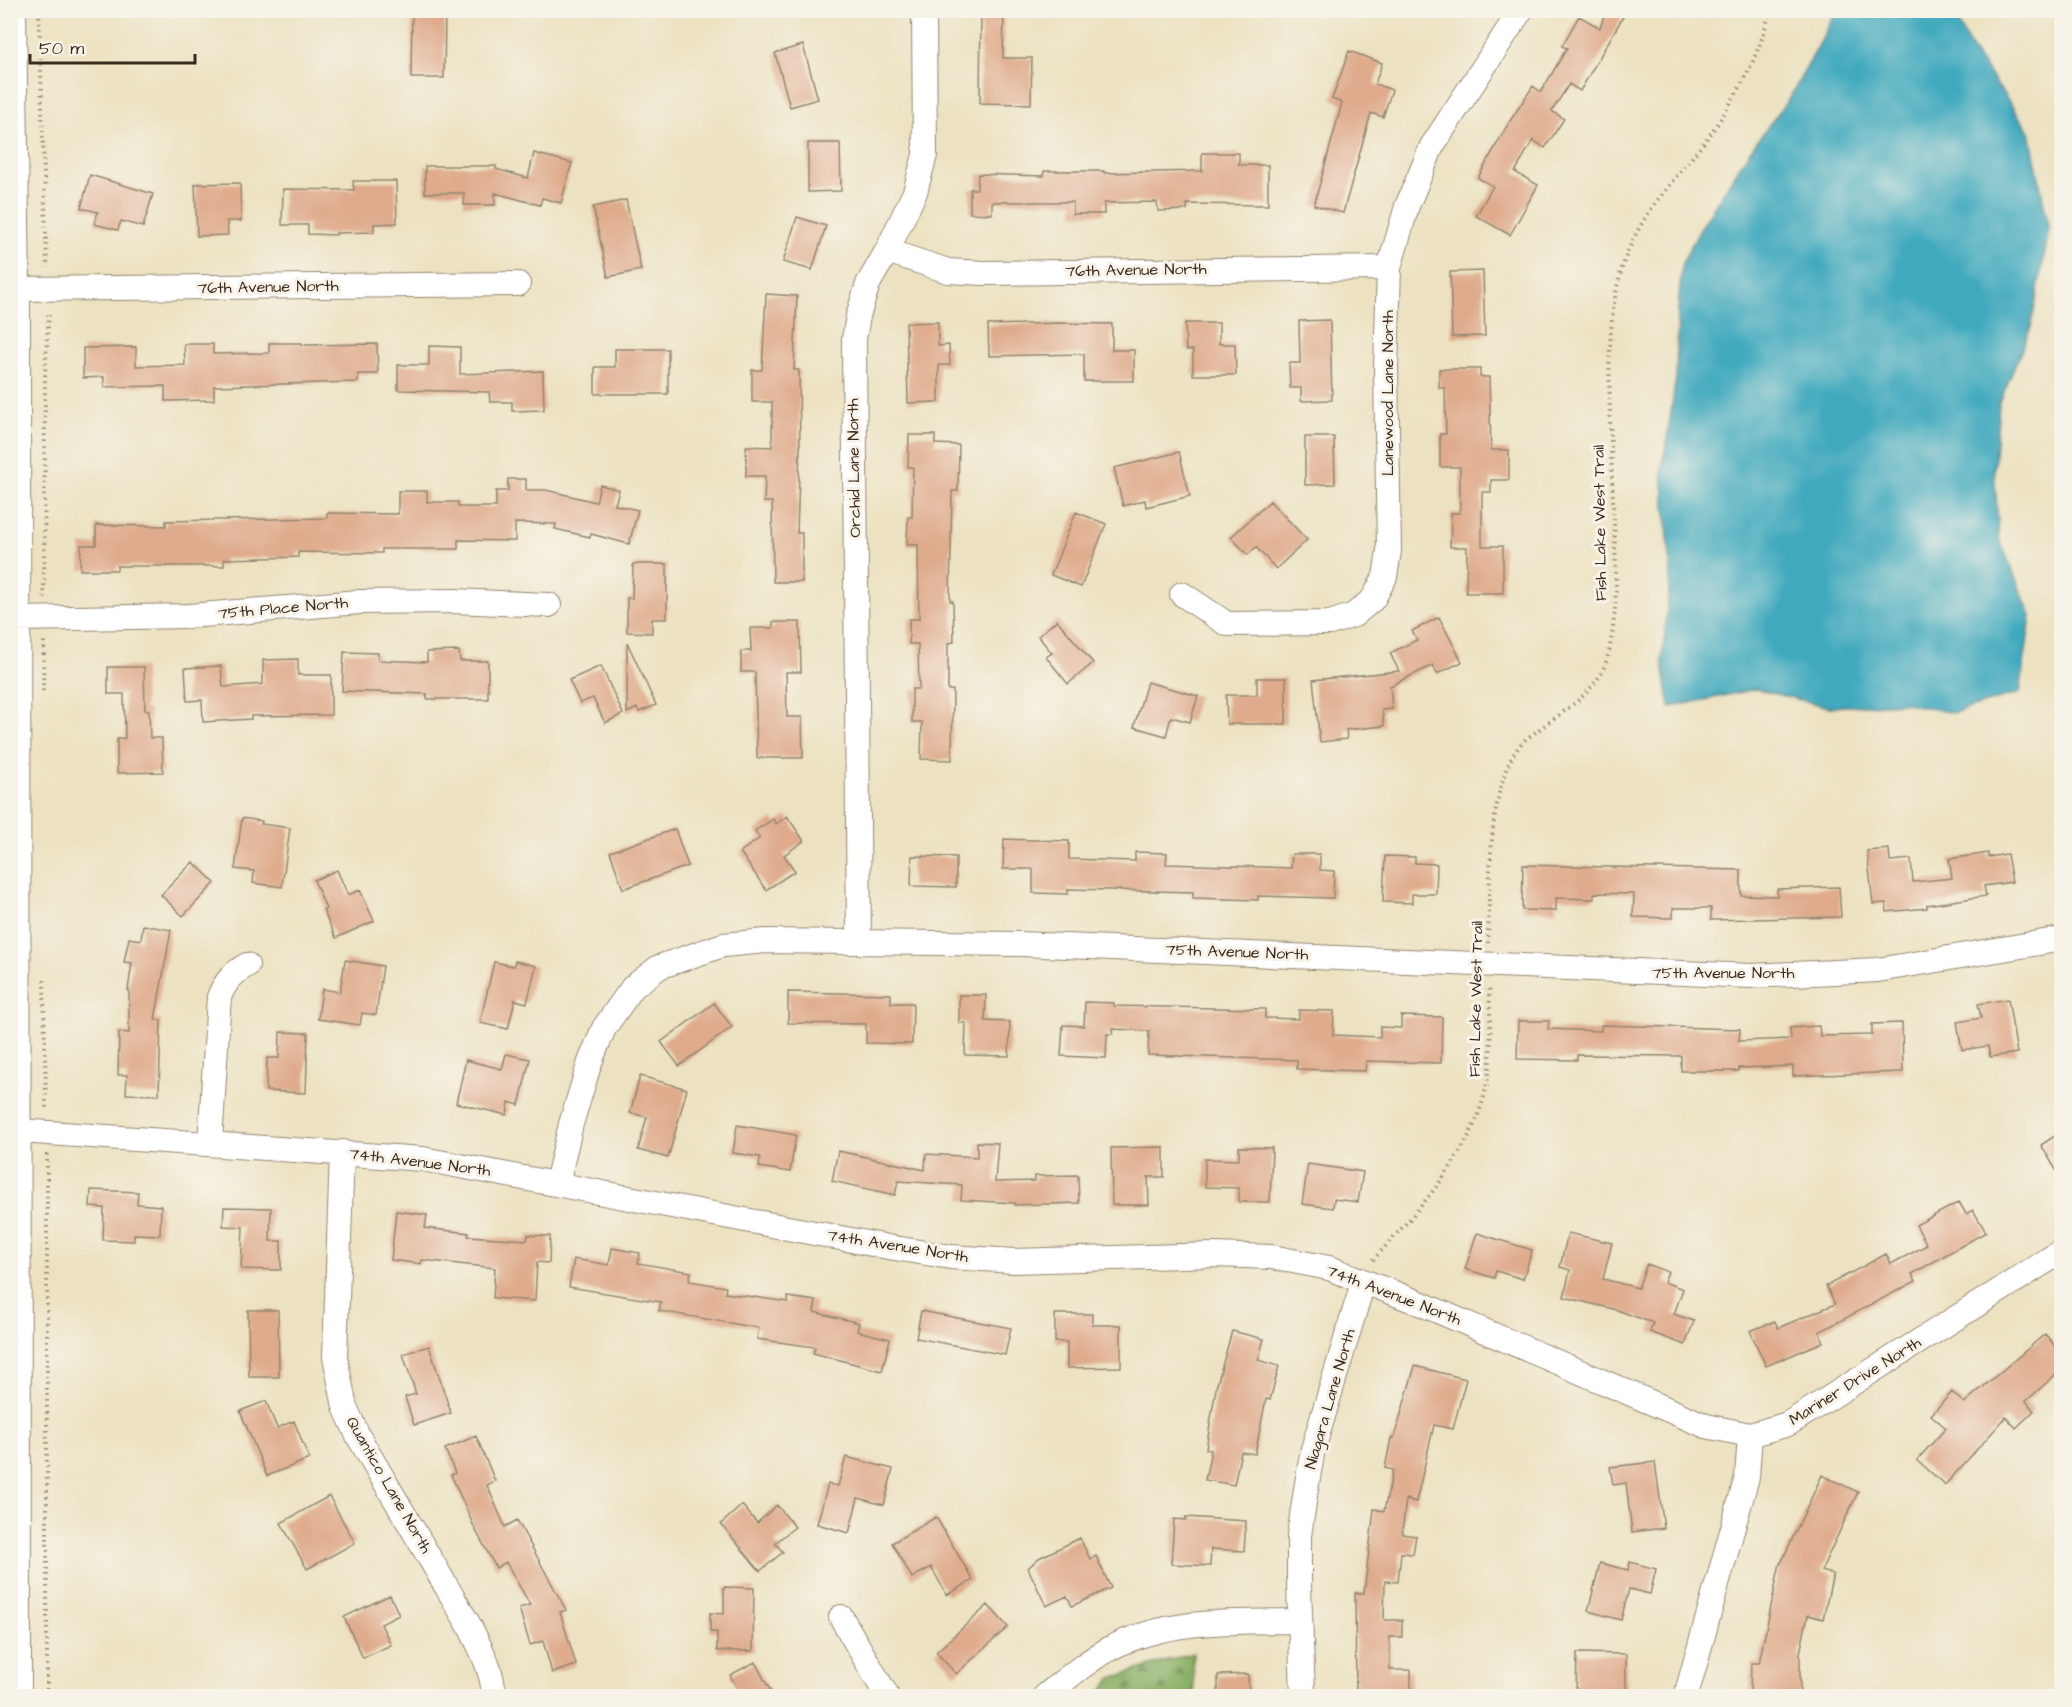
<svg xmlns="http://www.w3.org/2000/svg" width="2072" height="1707" viewBox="0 0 2072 1707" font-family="'Architects Daughter',sans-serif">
<defs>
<pattern id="forest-firs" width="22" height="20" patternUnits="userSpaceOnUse" patternTransform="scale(1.5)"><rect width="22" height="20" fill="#8ab066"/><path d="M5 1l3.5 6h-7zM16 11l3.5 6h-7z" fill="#728f53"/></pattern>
</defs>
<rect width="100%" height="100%" fill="#f7f3e8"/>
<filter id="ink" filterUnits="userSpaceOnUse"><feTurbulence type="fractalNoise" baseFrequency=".0167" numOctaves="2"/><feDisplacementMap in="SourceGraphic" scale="12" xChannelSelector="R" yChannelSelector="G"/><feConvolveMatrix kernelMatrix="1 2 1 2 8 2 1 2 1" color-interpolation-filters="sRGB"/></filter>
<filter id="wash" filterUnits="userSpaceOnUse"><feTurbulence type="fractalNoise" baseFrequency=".008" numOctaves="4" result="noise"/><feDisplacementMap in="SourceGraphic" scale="24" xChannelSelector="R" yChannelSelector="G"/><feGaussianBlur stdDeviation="1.35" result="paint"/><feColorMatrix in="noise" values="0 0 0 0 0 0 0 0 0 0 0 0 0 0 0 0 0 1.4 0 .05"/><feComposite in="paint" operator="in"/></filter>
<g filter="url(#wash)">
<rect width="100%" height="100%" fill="#ece2c1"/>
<path fill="url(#forest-firs)" stroke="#626d42" stroke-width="1.5" d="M 1193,1653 L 1194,1696 L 1098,1696 L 1112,1678 Z"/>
<path fill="#3fa9be" stroke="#3d6a6e" stroke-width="1.5" d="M 1835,11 L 1952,11 L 1971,48 L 2030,132 L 2049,230 L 2031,327 L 1999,404 L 1994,468 L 1999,538 L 2031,616 L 2020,693 L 1953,713 L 1905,703 L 1829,707 L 1756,689 L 1670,707 L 1662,660 L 1671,570 L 1662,472 L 1676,377 L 1678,308 L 1682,263 L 1702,226 L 1749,152 L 1790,97 L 1821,41 Z"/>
<g id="blocks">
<path fill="#dfab8c" d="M 981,10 L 1004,10 L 1003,58 L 1032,58 L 1031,104 L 980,103 Z
M 1606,10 L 1627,10 L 1580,91 L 1569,84 L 1552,111 L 1564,119 L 1545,148 L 1533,140 L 1515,172 L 1538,185 L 1510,235 L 1476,216 L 1493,186 L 1478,178 L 1508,124 L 1533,86 L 1541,92 L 1567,48 L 1562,46 L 1579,16 L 1600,28 Z
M 412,11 L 445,12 L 444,78 L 411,78 Z
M 803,45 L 818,99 L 790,107 L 775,53 Z
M 1349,51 L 1382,63 L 1375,84 L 1392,90 L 1383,117 L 1371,113 L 1343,213 L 1314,205 L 1342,103 L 1332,99 Z
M 808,143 L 840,143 L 841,191 L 808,192 Z
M 534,153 L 572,163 L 561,203 L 542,198 L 540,205 L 495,193 L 495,205 L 464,205 L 464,193 L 425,193 L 425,166 L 496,166 L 496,169 L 528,178 Z
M 1202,153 L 1239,153 L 1239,165 L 1268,165 L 1268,205 L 1187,204 L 1187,210 L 1158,211 L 1157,202 L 1104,203 L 1104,214 L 1073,214 L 1073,202 L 992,202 L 992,214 L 970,213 L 970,189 L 977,189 L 978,174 L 1044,176 L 1044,171 L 1104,171 L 1104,173 L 1202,171 Z
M 90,175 L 153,194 L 143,227 L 121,221 L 118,230 L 94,224 L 98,212 L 81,208 Z
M 353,181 L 396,181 L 397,223 L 374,224 L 374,232 L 336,233 L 336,235 L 308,234 L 308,225 L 282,225 L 283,189 L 354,190 Z
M 240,183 L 241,221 L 227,221 L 228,235 L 197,236 L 195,184 Z
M 626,200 L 641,270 L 608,277 L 593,207 Z
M 797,217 L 826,226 L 812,270 L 783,262 Z
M 1483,271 L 1485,336 L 1452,337 L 1450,272 Z
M 766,294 L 797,296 L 794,370 L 799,370 L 800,447 L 797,533 L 802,533 L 802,582 L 773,582 L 772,502 L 764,502 L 765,476 L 746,476 L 746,446 L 772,447 L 772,402 L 752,402 L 752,370 L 762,370 Z
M 1330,320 L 1332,400 L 1301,401 L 1301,388 L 1290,388 L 1289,363 L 1300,363 L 1299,321 Z
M 938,322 L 938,346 L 949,345 L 950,365 L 939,365 L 939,402 L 908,403 L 906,323 Z
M 1059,323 L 1112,324 L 1112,350 L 1134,350 L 1134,381 L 1084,381 L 1084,354 L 989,356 L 988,325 Z
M 1185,323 L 1219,323 L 1219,344 L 1235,344 L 1236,375 L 1193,375 L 1193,350 L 1186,350 Z
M 269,343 L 302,343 L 302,345 L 377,344 L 378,374 L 358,374 L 358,382 L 214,386 L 214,400 L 165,401 L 165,386 L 104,387 L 104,377 L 83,378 L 83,348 L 136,347 L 136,366 L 185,365 L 184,344 L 213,344 L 213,354 L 269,353 Z
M 429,346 L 460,347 L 460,374 L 543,371 L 544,410 L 512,411 L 512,402 L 490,402 L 489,392 L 398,390 L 398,365 L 429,365 Z
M 615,349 L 668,349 L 668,394 L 595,394 L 595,367 L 615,367 Z
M 1439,369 L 1480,369 L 1480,377 L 1489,377 L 1491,450 L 1509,450 L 1509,480 L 1491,480 L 1491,492 L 1482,492 L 1482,546 L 1503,546 L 1503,593 L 1466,593 L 1467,547 L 1450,547 L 1451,513 L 1460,513 L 1460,467 L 1440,467 L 1440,434 L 1446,434 L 1445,388 L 1439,388 Z
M 909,435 L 935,435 L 935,444 L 959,445 L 958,491 L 952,491 L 950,601 L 953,601 L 954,642 L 948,643 L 948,690 L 953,690 L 952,760 L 921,759 L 922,722 L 912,722 L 912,689 L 919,689 L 918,644 L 909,644 L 909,619 L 919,619 L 918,545 L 907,545 L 908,517 L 912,517 L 913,467 L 908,467 Z
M 1305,437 L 1334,437 L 1335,484 L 1305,485 Z
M 1179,452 L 1190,496 L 1146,507 L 1145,500 L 1123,506 L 1114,468 Z
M 508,479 L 526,479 L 526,490 L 546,490 L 596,502 L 600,485 L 619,490 L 615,505 L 638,510 L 629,544 L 591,534 L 590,537 L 555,529 L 556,524 L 515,523 L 515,541 L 458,540 L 458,549 L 382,549 L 382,553 L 298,552 L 298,557 L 224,559 L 224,566 L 117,566 L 117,570 L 80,570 L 81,545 L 96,545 L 96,525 L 166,526 L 166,521 L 327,518 L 327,513 L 398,514 L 398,491 L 427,491 L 427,502 L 458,502 L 458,507 L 496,507 L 496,491 L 508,491 Z
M 1270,501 L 1307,540 L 1276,569 L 1256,547 L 1248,555 L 1231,537 Z
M 1076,512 L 1106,524 L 1081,587 L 1051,575 Z
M 633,564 L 667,564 L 667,619 L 652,619 L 652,633 L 627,632 L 627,598 L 632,598 Z
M 1439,617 L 1462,662 L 1437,674 L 1433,665 L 1390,686 L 1392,709 L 1382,710 L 1384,726 L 1346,730 L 1347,739 L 1320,742 L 1313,680 L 1399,671 L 1390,653 L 1417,640 L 1412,631 Z
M 1057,620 L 1093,663 L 1068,684 L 1046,657 L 1052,653 L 1038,636 Z
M 773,622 L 800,622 L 801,672 L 786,672 L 787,717 L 802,717 L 803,758 L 757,758 L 755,672 L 741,672 L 741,651 L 751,651 L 750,628 L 773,628 Z
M 627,642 L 656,705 L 639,712 L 637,708 L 627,713 Z
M 459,651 L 460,661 L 488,661 L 488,699 L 427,699 L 427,694 L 342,691 L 344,652 L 378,653 L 378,660 L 427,662 L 427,652 Z
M 298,659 L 298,675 L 331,675 L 331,715 L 251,716 L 251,719 L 203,722 L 202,700 L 187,701 L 185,668 L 221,666 L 223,687 L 263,684 L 263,660 Z
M 601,666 L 623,714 L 605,723 L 593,698 L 580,703 L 569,680 Z
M 108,667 L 144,667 L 145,710 L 149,710 L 150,738 L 162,738 L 163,772 L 117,773 L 117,739 L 125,738 L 124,694 L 108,694 Z
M 1257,678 L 1286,678 L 1286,724 L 1227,724 L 1226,695 L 1257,695 Z
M 1147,682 L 1198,696 L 1190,722 L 1171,717 L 1166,736 L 1134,727 Z
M 787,816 L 804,841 L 784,855 L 795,871 L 766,890 L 740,852 L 760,838 L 755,831 L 773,819 L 776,824 Z
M 242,818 L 262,821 L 261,824 L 290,828 L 282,887 L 253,883 L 254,871 L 235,869 Z
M 675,829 L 688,866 L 623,889 L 610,852 Z
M 1004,839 L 1069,841 L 1069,859 L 1135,861 L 1135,852 L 1167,853 L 1166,864 L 1291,868 L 1292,854 L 1320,854 L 1320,870 L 1334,871 L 1333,898 L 1258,896 L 1258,900 L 1193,898 L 1193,892 L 1068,889 L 1068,894 L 1033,893 L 1033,869 L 1003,869 Z
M 1889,849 L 1890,861 L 1911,859 L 1913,882 L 1952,878 L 1949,859 L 1988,853 L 1988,857 L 2007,854 L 2012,882 L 1984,886 L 1986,896 L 1927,905 L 1927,908 L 1887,912 L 1886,903 L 1873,904 L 1867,851 Z
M 912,856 L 956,857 L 956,887 L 911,886 Z
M 1385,856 L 1415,857 L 1415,863 L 1437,864 L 1436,894 L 1412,894 L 1412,903 L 1383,902 Z
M 193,862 L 215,883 L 183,916 L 161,895 Z
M 1523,865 L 1741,870 L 1741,895 L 1777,896 L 1777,889 L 1839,887 L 1841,917 L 1711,920 L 1711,908 L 1673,908 L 1673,918 L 1633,917 L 1634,894 L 1594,893 L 1594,899 L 1556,898 L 1556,911 L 1522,910 Z
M 337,870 L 348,895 L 360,890 L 374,921 L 336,938 L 323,910 L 326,909 L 314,880 Z
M 143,925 L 171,930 L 155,1020 L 161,1020 L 159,1095 L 126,1094 L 127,1075 L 118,1075 L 119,1032 L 129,1033 L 129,990 L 128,990 L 132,963 L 124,962 L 129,938 L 141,940 Z
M 345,960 L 383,966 L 376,1015 L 362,1013 L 360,1025 L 318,1019 L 322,989 L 340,992 Z
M 515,961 L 536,966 L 527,1003 L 515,1000 L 508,1029 L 480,1023 L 494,962 L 514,966 Z
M 788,992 L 891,994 L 891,1003 L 913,1003 L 912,1044 L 866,1043 L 866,1024 L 788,1023 Z
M 959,995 L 986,995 L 985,1021 L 1010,1022 L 1009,1056 L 965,1055 L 966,1023 L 959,1023 Z
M 2008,999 L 2017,1053 L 1990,1057 L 1988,1046 L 1962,1050 L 1957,1022 L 1981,1018 L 1978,1004 Z
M 1085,1002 L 1114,1003 L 1114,1006 L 1265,1009 L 1265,1018 L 1299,1019 L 1299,1010 L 1334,1011 L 1333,1035 L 1380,1037 L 1380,1027 L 1401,1028 L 1401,1016 L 1442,1017 L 1441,1063 L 1366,1061 L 1365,1071 L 1297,1069 L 1297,1060 L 1148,1055 L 1149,1031 L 1113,1029 L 1113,1034 L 1107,1034 L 1106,1058 L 1061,1056 L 1063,1025 L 1084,1026 Z
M 714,1003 L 732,1027 L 679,1066 L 661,1042 Z
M 1518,1021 L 1549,1021 L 1548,1029 L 1601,1031 L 1601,1025 L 1740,1029 L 1739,1041 L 1791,1039 L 1790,1028 L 1819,1026 L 1820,1036 L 1872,1035 L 1872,1024 L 1902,1023 L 1903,1072 L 1793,1076 L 1793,1066 L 1739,1068 L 1739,1071 L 1681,1071 L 1681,1056 L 1577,1055 L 1577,1060 L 1517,1059 Z
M 280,1032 L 308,1033 L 306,1093 L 266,1091 L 267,1058 L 279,1058 Z
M 506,1054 L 530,1059 L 519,1105 L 509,1102 L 507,1115 L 456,1103 L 466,1060 L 502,1069 Z
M 640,1076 L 687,1089 L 668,1158 L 638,1150 L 647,1117 L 630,1113 Z
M 737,1125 L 796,1135 L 790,1172 L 759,1167 L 760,1157 L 733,1153 Z
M 2061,1132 L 2061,1178 L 2041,1145 Z
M 977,1142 L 998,1143 L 995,1182 L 1035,1181 L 1035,1176 L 1078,1175 L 1079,1203 L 1015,1205 L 1015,1203 L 961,1200 L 962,1185 L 898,1181 L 895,1195 L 832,1181 L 838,1151 L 925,1170 L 926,1154 L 977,1157 Z
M 1164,1147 L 1164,1177 L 1148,1177 L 1149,1205 L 1112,1205 L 1111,1148 Z
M 1239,1147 L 1272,1148 L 1270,1202 L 1239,1202 L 1239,1188 L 1205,1187 L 1205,1159 L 1239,1160 Z
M 1308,1164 L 1363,1172 L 1358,1202 L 1334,1199 L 1333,1208 L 1302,1204 Z
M 91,1190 L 138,1192 L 137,1204 L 161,1206 L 160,1235 L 134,1234 L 134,1241 L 103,1240 L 104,1208 L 90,1207 Z
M 1959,1202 L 1966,1214 L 1973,1210 L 1986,1232 L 1912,1274 L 1916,1281 L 1819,1332 L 1823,1342 L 1766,1366 L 1750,1331 L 1775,1321 L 1778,1328 L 1835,1304 L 1826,1286 L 1886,1254 L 1891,1264 L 1927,1245 L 1916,1225 Z
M 224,1207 L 271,1208 L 270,1241 L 281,1241 L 281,1270 L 241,1269 L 243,1227 L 223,1226 Z
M 396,1211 L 427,1215 L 425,1228 L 469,1233 L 468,1236 L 527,1240 L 528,1235 L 550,1236 L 549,1263 L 537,1262 L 535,1301 L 493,1298 L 495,1268 L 422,1260 L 421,1264 L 391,1260 Z
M 1477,1233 L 1532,1250 L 1523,1279 L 1496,1271 L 1494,1278 L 1465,1269 Z
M 1568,1233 L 1612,1243 L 1603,1279 L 1638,1288 L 1647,1264 L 1668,1272 L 1664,1282 L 1683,1289 L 1674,1314 L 1694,1321 L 1685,1345 L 1650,1332 L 1653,1323 L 1617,1310 L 1564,1297 L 1570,1270 L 1560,1267 Z
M 612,1248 L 640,1253 L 638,1263 L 691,1272 L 689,1281 L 726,1287 L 725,1293 L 788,1302 L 788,1297 L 816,1301 L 814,1312 L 859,1323 L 857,1331 L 890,1339 L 882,1371 L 813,1353 L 815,1347 L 757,1339 L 759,1328 L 659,1311 L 661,1302 L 569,1287 L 574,1259 L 609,1265 Z
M 248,1310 L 278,1310 L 279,1377 L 249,1377 Z
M 921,1311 L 1011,1328 L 1005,1355 L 916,1338 Z
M 1055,1314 L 1092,1314 L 1092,1325 L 1121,1325 L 1121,1367 L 1067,1368 L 1067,1342 L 1055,1342 Z
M 1232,1331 L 1264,1339 L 1258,1360 L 1279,1366 L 1270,1400 L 1266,1399 L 1255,1454 L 1241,1452 L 1234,1485 L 1205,1480 L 1211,1450 L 1206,1449 L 1216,1388 Z
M 2045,1334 L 2061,1353 L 2061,1370 L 2026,1401 L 2034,1411 L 2016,1428 L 2006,1417 L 1945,1485 L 1917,1460 L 1946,1428 L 1931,1415 L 1952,1392 L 1964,1403 Z
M 429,1346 L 451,1413 L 414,1425 L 405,1397 L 416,1394 L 403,1354 Z
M 1415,1366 L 1466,1379 L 1453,1429 L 1434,1425 L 1416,1502 L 1406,1499 L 1402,1534 L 1416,1536 L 1413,1554 L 1401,1553 L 1398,1582 L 1385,1581 L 1384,1620 L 1402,1620 L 1402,1637 L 1390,1637 L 1390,1670 L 1411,1670 L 1411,1696 L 1356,1696 L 1355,1593 L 1364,1593 L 1374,1509 L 1384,1511 L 1393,1470 L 1385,1468 L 1391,1438 L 1394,1438 Z
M 266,1401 L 277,1428 L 294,1421 L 309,1459 L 267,1476 L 240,1411 Z
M 476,1436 L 495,1481 L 487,1485 L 505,1527 L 517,1520 L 566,1610 L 560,1612 L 576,1665 L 552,1673 L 543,1641 L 530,1645 L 519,1608 L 530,1605 L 506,1562 L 496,1568 L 475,1529 L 451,1475 L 455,1473 L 445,1449 Z
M 846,1457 L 893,1469 L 884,1505 L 858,1498 L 849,1533 L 817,1524 L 828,1484 L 838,1486 Z
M 1655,1462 L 1664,1528 L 1632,1532 L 1626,1483 L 1613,1485 L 1610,1467 Z
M 1822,1475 L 1858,1492 L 1821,1571 L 1833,1574 L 1823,1619 L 1808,1615 L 1800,1653 L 1800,1696 L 1750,1696 L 1751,1663 L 1759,1663 L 1780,1563 L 1781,1563 Z
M 329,1496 L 355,1543 L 307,1569 L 281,1523 Z
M 742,1505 L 757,1523 L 777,1505 L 795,1527 L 775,1543 L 783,1552 L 760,1571 L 721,1524 Z
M 936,1517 L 973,1580 L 947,1595 L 931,1567 L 912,1578 L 892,1543 Z
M 1186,1517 L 1246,1521 L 1244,1551 L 1211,1549 L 1210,1566 L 1171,1564 L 1174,1519 L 1186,1520 Z
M 1080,1538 L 1090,1559 L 1096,1556 L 1111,1588 L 1072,1606 L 1067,1596 L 1046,1606 L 1028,1568 L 1039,1558 Z
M 1630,1562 L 1656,1569 L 1650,1594 L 1629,1589 L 1621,1620 L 1588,1611 L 1600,1563 L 1628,1570 Z
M 724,1587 L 754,1588 L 753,1651 L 717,1651 L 717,1632 L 710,1632 L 710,1613 L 724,1614 Z
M 390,1595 L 399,1615 L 381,1624 L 391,1645 L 363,1658 L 344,1617 Z
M 988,1605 L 1008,1627 L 956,1674 L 936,1652 Z
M 1577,1653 L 1626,1654 L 1626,1692 L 1601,1692 L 1601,1696 L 1576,1696 Z
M 755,1662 L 773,1696 L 741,1696 L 730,1675 Z
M 1248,1674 L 1249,1696 L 1218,1696 L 1218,1675 Z"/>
</g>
</g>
<g filter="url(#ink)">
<use href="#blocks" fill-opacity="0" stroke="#948670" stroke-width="1.5"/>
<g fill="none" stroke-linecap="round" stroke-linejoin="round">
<g stroke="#948670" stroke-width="26">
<path id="minor" d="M 14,10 L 18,289 L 19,1696
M 887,251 L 948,271 L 984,273 L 1389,268
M 18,289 L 518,284
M 1182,594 L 1227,624 L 1330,623 L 1354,615 L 1373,599 L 1385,577 L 1389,551 L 1386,369 L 1389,268 L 1407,206 L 1432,146 L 1521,10
M 17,619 L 189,616 L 359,602 L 454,601 L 549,605
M 859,941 L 854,339 L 858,316 L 868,284 L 887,251 L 915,192 L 925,155 L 924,10
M 20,1131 L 423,1159 L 888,1247 L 951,1257 L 1014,1261 L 1214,1255 L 1272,1257 L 1329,1268 L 1417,1302 L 1706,1426 L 1750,1435
M 210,1143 L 219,997 C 225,982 233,973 247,965
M 342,1152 L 335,1357 L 345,1407 L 358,1436 L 469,1625 C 480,1647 493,1671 494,1696
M 557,1183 L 571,1124 L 590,1062 L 604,1028 L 633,987 L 659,967 L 723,945 L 766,941 L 1020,944 L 1751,976 L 1878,970 L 2062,939
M 841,1617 L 887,1696
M 1045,1696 C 1066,1679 1087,1661 1111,1648 C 1169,1618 1237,1622 1300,1621
M 1303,1696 L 1299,1585 L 1299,1536 L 1306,1489 L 1313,1449 L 1363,1283
M 1686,1696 L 1747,1477 L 1750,1435 L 1788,1424 L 2062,1251"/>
</g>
<path stroke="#948670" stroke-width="4" stroke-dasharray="1.5 4.5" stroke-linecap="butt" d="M 39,10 L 47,268
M 44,598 L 45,374 L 49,311
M 43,691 L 44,641
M 1488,943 C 1490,890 1486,784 1521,744 C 1525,739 1532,735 1537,731 C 1563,711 1597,693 1607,659 C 1619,614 1616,566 1614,521 C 1612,485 1611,449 1610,413 C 1609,367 1608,321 1620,275 C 1638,207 1685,174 1722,117 C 1735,96 1749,73 1758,49 C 1763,37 1766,23 1771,10
M 44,980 L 46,1111
M 47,1154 L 47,1696
M 1373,1260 C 1418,1210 1471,1156 1486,1088 C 1493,1058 1490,1017 1489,986"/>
<use href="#minor" stroke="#fff" stroke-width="24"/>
</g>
</g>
<g text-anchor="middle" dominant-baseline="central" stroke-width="6" stroke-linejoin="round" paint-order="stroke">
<g font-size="16" fill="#3b2a1e" stroke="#f7f3e8">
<text transform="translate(1136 270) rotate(-1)">76th Avenue North</text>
<text transform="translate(268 287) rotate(-1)">76th Avenue North</text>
<text transform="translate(1388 393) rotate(-90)">Lanewood Lane North</text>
<text transform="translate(854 468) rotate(-91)">Orchid Lane North</text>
<text transform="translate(1600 523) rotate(-91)">Fish Lake West Trail</text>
<text transform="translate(283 608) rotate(-5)">75th Place North</text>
<text transform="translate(1237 952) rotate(2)">75th Avenue North</text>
<text x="1723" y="973">75th Avenue North</text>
<text transform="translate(1476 999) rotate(-89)">Fish Lake West Trail</text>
<text transform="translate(420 1162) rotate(7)">74th Avenue North</text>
<text transform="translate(898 1246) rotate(9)">74th Avenue North</text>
<text transform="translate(1394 1295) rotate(21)">74th Avenue North</text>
<text transform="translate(1855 1381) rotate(-32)">Mariner Drive North</text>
<text transform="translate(1330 1399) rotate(-74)">Niagara Lane North</text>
<text transform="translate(389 1485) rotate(60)">Quantico Lane North</text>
</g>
</g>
<rect width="2072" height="1707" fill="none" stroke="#f7f3e8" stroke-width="36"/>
<path d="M30 54v9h165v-9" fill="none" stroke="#3b2a1e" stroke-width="3"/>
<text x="39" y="54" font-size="18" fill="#3b2a1e" stroke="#f7f3e8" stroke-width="4.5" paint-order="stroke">50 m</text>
</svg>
